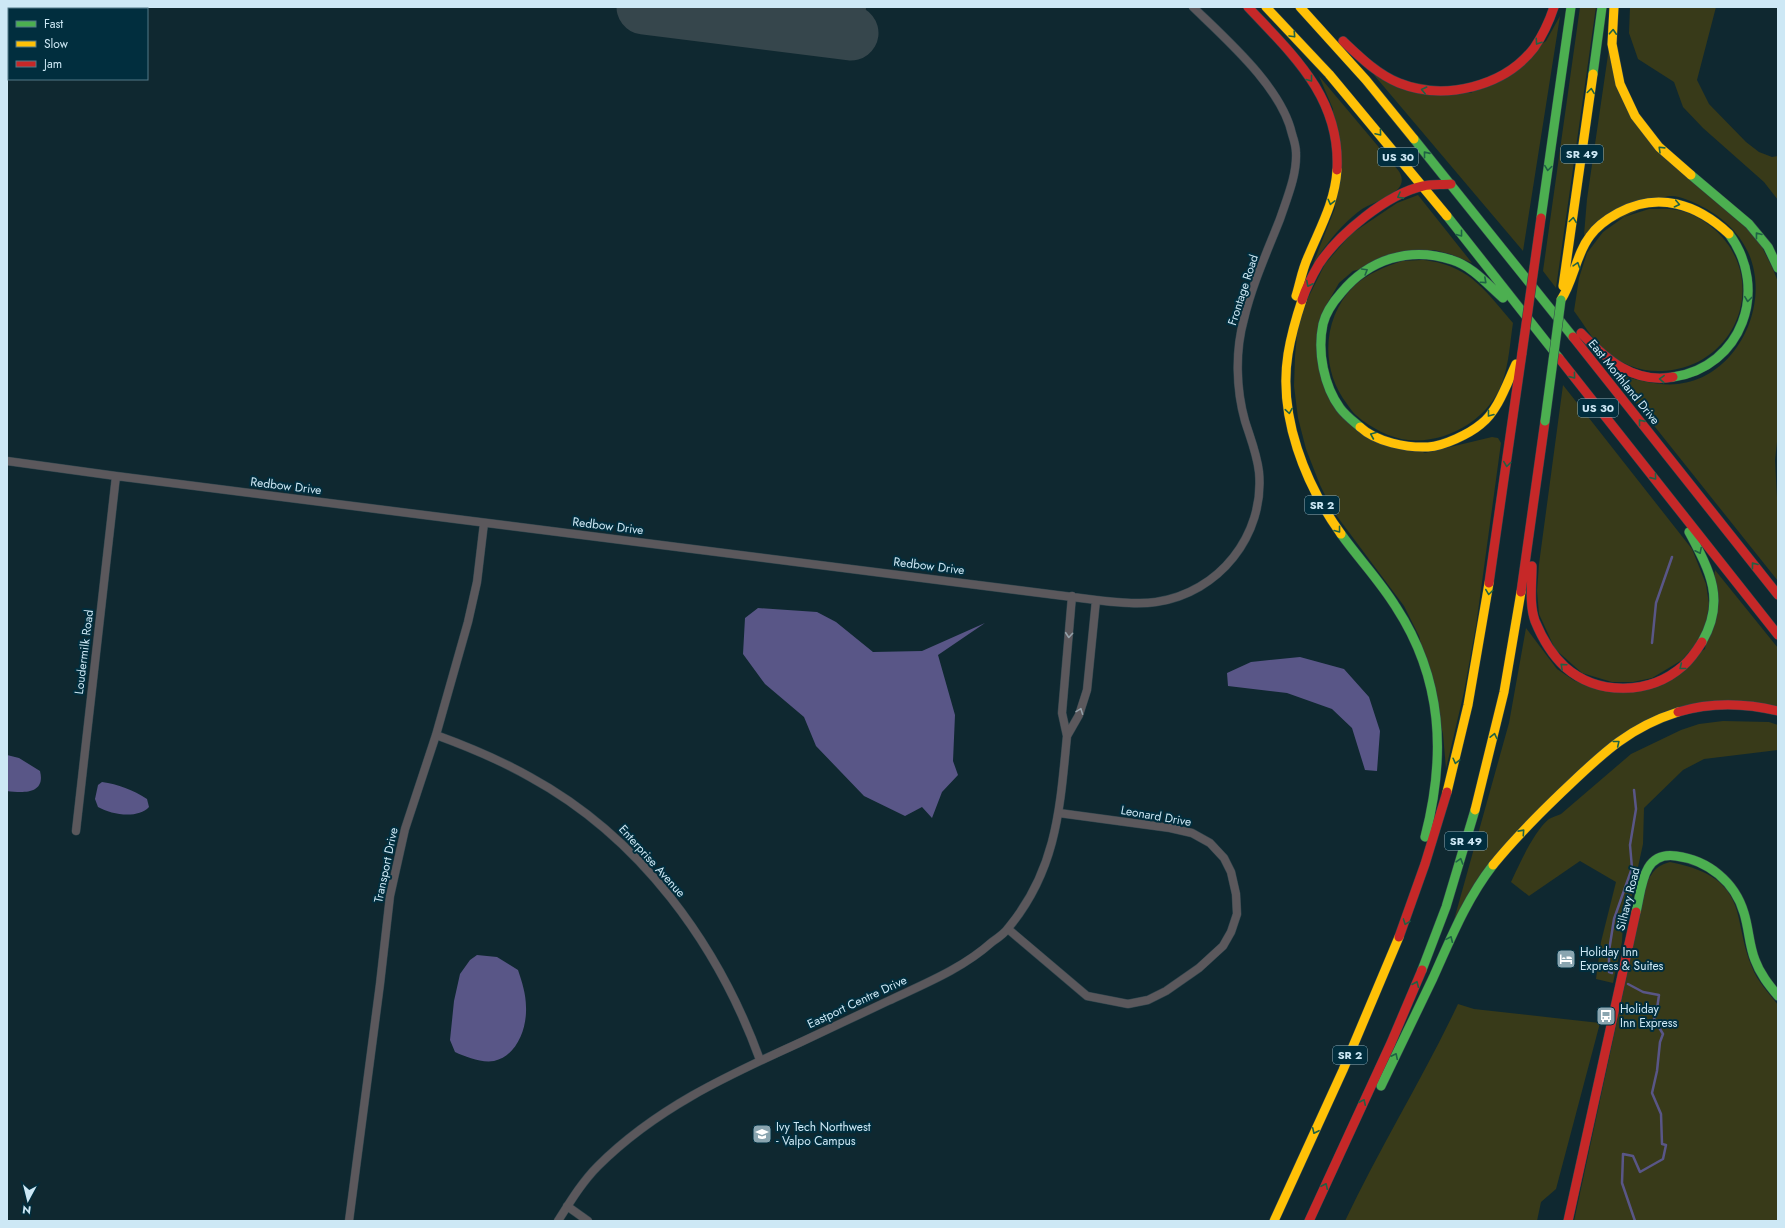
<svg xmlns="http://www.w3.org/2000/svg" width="1785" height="1228" viewBox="0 0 1785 1228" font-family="Jost,sans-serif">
<rect width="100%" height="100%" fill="#0f2830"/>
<path fill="#383a19" d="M 1580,7 L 1596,7 L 1556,288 L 1543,271 Z
M 1630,7 L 1716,7 L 1697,80 L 1709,104 L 1746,142 L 1759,152 L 1772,157 L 1778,156 L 1778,200 L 1764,182 L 1703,128 L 1683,107 L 1674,82 L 1638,59 L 1629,33 Z
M 1560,16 L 1523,251 L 1374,75 L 1471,93 L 1546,41 Z
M 1609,48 L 1624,104 L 1759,241 L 1773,269 L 1778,282 L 1778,433 L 1775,460 L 1778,516 L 1778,581 L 1616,378 L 1618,375 L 1621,376 C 1640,380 1658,386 1678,384 C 1737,378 1772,304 1748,252 C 1738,231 1721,216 1701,206 C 1694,202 1678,195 1670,196 C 1664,196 1656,202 1650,205 C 1628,215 1606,225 1584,235 L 1587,199 Z
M 1319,76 L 1398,170 C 1402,175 1404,183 1398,189 C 1389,199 1369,203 1358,212 C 1340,226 1325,246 1313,264 L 1335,208 L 1333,109 Z
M 1418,195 L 1472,263 L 1450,254 L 1434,250 L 1353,271 L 1339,283 L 1327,304 L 1318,329 L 1341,417 L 1425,453 L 1492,437 L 1498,438 L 1501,443 L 1476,626 L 1464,692 L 1446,769 L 1443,734 L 1419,636 L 1404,606 L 1333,511 L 1320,485 L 1306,449 L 1298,418 L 1294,386 L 1295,356 L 1298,325 L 1308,298 L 1325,264 L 1351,234 L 1397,203 Z
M 1649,209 C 1658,209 1668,208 1677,210 C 1690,212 1704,220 1714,229 C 1771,279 1737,368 1662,371 C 1641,372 1620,364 1604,350 C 1592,339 1583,323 1574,311 L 1579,278 L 1587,253 L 1603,232 L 1624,217 Z
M 1402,261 C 1411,261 1422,259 1430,261 C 1471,267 1488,294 1513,323 C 1510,342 1509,364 1502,383 C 1489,419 1447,444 1408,440 C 1390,438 1371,428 1357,416 C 1353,413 1350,408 1347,404 C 1320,369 1322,318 1354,286 C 1368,273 1385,267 1402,261 Z
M 1563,385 L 1692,549 L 1706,584 L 1709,604 L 1706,624 L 1696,644 L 1682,660 L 1652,678 L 1633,682 L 1612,682 L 1582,673 L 1555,649 L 1539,614 L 1537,591 L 1539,564 Z
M 1715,570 L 1778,648 L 1778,706 L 1665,711 L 1548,799 L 1454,920 L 1509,723 L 1526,628 L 1557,669 L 1575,681 L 1631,693 L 1705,649 Z
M 1723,721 L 1769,722 L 1778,725 L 1778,750 L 1704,759 L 1683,770 L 1644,808 L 1643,844 L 1628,913 L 1623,923 L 1622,942 L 1613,983 L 1596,979 L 1601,942 L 1616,882 L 1580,861 L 1529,896 L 1511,882 C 1519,865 1534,831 1549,819 C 1552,817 1557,816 1561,814 L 1631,754 L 1681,730 L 1699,724 Z
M 1670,862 C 1700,868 1728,878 1737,911 C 1742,930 1744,949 1752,967 C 1757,981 1769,993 1778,1005 L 1778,1221 L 1574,1221 L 1647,882 C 1654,870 1656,866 1670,862 Z
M 1458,1004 L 1474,1009 L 1600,1023 L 1556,1189 L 1541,1202 L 1537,1221 L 1345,1221 C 1380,1147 1423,1078 1458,1004 Z"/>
<path fill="#595687" d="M 758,608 L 817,612 L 836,622 L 873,652 L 922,651 L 985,623 L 938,655 L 955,715 L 953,761 L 958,775 L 942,792 L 932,818 L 922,807 L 905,816 L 864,796 L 816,746 L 804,717 L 765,684 L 743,654 L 745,618 Z
M 1300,657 L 1344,669 L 1369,697 L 1380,731 L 1377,771 L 1365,770 L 1352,728 L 1332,709 L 1287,693 L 1228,686 L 1227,673 L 1251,662 Z
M 7,755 L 19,758 L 40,771 C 46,795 22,793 7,791 Z
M 102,782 C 118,784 133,790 147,799 L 149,807 C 138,819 112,815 98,807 L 95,799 L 98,785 Z
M 477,955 L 497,957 L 518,970 C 522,982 526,994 526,1007 C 527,1028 517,1056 494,1061 C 481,1063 466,1057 455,1052 L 450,1040 L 454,1001 L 460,974 L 470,960 Z"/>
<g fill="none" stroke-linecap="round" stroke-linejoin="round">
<path stroke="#595687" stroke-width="2.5" d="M 1652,643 L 1656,603 L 1672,557
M 1612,973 L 1609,972 L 1609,951 L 1614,919 L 1632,868 L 1630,845 L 1636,809 L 1634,790
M 1628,984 L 1643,992 L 1659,995 L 1657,1009 L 1654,1019 L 1663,1034 L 1660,1042 L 1657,1071 L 1652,1093 L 1661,1114 L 1662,1144 L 1666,1145 L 1663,1159 L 1640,1172 L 1633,1156 L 1623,1154 L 1622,1183 L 1635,1221"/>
<path stroke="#36464c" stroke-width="22" d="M 851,33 L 855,7"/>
<path stroke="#36464c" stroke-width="55" d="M 644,7 L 851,33"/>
<g stroke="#30454d" stroke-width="9">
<path id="street" d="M 7,461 L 116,476 L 1096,600 C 1115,602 1137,605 1156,602 C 1219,593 1265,535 1259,472 C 1257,454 1250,437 1245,421 C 1236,389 1235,351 1244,319 C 1252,285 1267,252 1280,219 C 1287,198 1297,175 1296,153 C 1296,147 1294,140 1292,134 C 1282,88 1227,40 1193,7
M 1072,596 L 1062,713 L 1067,736 L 1079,715 L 1087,690 L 1096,600
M 436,735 C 469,747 500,760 530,777 C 640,837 718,944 760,1060
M 76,831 L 116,476
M 1008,929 L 1087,996 L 1128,1004 L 1148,1000 L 1166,991 L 1199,968 L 1223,946 L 1231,932 L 1237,914 L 1236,894 L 1231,872 L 1224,858 L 1210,843 L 1192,833 L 1170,828 L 1059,813
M 567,1206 L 588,1221
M 349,1221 L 380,984 L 390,896 L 405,829 L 436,735 L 468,622 L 477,582 L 484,523
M 558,1221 C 570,1202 582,1182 598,1166 C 655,1109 726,1076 799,1043 C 829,1029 858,1015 888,1001 C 924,984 962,969 992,942 C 998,938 1005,933 1009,927 C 1057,869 1060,807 1067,736"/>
</g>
<g stroke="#30454d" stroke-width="10">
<path id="fast" d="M 1593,74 L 1602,7
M 1414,139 L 1573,337
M 1691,175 L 1749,224 L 1768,247 L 1778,268
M 1447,216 L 1559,358
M 1541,218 L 1571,7
M 1673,377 C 1742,367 1770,289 1729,234
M 1360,427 C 1353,421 1345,415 1340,408 C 1324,386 1317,352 1323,324 C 1326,312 1333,302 1341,293 C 1369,259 1410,246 1452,260 C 1472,266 1488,285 1503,298
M 1689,532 C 1710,571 1726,600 1702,642
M 1341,534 C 1359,559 1380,581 1396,607 C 1443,679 1446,756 1425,837
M 1636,912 C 1642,888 1642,851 1676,856 C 1708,860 1735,882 1744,913 C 1749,929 1749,945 1755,960 C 1760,974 1769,985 1778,996
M 1422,970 L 1446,907 L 1475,810
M 1381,1086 C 1398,1050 1416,1014 1433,978 C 1451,938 1466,900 1493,865"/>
</g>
<g stroke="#30454d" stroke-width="10">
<path id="slow" d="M 1266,7 L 1329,74 L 1447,216
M 1300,7 L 1366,80 L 1414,139
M 1614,7 L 1612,44 L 1620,84 L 1635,116 L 1659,147 L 1691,175
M 1563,286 L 1593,74
M 1296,296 C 1300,283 1302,270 1308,257 C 1320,228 1335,202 1337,170
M 1302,300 C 1296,318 1291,336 1288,354 C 1278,416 1305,484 1341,534
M 1561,300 C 1574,280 1576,254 1590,236 C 1597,226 1607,219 1618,213 C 1658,191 1697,204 1729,234
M 1360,427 C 1376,442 1407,448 1428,447 C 1444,446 1469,434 1481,424 C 1498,411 1507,383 1516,364
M 1447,792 L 1468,705 L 1489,583
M 1475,810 L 1504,692 L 1521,592
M 1493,865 C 1514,839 1538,815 1562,792 C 1600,756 1627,728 1678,712
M 1274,1221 L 1343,1070 L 1399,937"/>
</g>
<g stroke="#30454d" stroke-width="10">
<path id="jam" d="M 1248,7 C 1293,55 1341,98 1337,170
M 1343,41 C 1360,57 1377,74 1399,83 C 1444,101 1504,87 1534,48 C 1543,35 1549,22 1554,7
M 1302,300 C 1306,288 1312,276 1319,264 C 1339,234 1387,194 1423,186 C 1432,184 1442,185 1451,184
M 1581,333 C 1607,360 1634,384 1673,377
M 1573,337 L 1778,595
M 1559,358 L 1778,635
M 1532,566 C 1532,584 1529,604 1535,621 C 1542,638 1551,654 1565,667 C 1598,696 1650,695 1683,666 C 1690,660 1697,650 1702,642
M 1489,583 L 1522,353
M 1521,592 L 1545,421
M 1678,712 C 1711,702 1745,703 1778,711
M 1399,937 L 1425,864 L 1447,792
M 1309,1221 L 1391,1043 L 1422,970
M 1568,1221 L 1636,912"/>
</g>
<use href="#street" stroke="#5b585c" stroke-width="8"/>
<use href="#fast" stroke="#4caf50" stroke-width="9"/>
<use href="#slow" stroke="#ffc107" stroke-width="9"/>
<use href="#jam" stroke="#c62828" stroke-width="9"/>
<g stroke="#30454d" stroke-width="10" stroke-linecap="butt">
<path id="fast-bridge" d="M 1545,421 L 1561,300"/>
</g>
<g stroke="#30454d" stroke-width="10" stroke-linecap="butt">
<path id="jam-bridge" d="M 1522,353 L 1541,218"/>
</g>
<use href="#fast-bridge" stroke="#4caf50" stroke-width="9"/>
<use href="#jam-bridge" stroke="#c62828" stroke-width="9"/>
</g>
<defs><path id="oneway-chevron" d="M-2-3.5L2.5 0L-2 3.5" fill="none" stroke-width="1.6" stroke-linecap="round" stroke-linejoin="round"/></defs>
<g stroke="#1f6245">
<use href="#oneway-chevron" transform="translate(1613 32) rotate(-87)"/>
<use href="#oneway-chevron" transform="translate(1293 35) rotate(47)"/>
<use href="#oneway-chevron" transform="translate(1538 42) rotate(124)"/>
<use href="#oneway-chevron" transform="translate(1310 79) rotate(52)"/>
<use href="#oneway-chevron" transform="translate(1424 90) rotate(-167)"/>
<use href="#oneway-chevron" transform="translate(1591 91) rotate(-82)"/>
<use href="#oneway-chevron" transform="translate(1379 133) rotate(50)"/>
<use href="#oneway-chevron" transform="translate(1661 149) rotate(-136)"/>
<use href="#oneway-chevron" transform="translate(1426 154) rotate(-129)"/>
<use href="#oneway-chevron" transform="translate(1548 168) rotate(98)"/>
<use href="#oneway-chevron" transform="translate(1400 196) rotate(151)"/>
<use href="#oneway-chevron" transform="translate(1331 202) rotate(104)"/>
<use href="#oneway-chevron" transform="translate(1677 204) rotate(12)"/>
<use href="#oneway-chevron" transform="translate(1573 220) rotate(-82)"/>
<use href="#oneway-chevron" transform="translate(1460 234) rotate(52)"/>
<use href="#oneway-chevron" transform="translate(1758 235) rotate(-128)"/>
<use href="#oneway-chevron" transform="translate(1577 265) rotate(-72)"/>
<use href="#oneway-chevron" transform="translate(1365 271) rotate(-31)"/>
<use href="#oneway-chevron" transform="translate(1484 281) rotate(42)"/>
<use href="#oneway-chevron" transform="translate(1309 284) rotate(117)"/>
<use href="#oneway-chevron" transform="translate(1748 299) rotate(97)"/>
<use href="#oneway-chevron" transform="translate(1573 376) rotate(51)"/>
<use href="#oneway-chevron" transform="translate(1662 379) rotate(-178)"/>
<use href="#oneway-chevron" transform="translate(1289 411) rotate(81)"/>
<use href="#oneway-chevron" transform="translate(1490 414) rotate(128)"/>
<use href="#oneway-chevron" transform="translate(1641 422) rotate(-129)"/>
<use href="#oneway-chevron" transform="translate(1373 435) rotate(-157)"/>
<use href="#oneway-chevron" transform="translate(1507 464) rotate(98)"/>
<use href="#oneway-chevron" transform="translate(1654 477) rotate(51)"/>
<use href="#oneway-chevron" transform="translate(1338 530) rotate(52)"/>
<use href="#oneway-chevron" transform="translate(1699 551) rotate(63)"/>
<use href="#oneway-chevron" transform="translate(1754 565) rotate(-128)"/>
<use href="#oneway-chevron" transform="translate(1489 592) rotate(98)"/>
<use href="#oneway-chevron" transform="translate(1563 666) rotate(-138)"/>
<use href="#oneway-chevron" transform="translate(1682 667) rotate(141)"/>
<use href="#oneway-chevron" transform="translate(1494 736) rotate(-77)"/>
<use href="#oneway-chevron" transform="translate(1617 743) rotate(-39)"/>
<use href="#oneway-chevron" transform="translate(1456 761) rotate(104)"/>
<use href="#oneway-chevron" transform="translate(1522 832) rotate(-48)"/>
<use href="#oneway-chevron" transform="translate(1460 861) rotate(-73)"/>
<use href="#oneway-chevron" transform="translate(1406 922) rotate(110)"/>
<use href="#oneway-chevron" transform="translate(1450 939) rotate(-66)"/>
<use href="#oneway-chevron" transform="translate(1416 984) rotate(-67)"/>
<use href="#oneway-chevron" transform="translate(1395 1056) rotate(-64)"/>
<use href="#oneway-chevron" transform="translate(1363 1102) rotate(-65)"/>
<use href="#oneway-chevron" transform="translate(1315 1131) rotate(115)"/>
<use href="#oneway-chevron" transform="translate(1325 1186) rotate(-65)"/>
</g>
<g stroke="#94a0a8">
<use href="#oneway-chevron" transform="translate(1069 635) rotate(95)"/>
<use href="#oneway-chevron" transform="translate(1080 711) rotate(-69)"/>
</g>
<defs>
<g id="hotel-square" transform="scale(1)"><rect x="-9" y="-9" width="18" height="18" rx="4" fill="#8aa5b0" stroke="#012e3e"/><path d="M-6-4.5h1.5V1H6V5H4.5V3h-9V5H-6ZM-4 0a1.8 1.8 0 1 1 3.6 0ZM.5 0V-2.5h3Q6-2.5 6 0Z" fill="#fff"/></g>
<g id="bus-square" transform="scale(1)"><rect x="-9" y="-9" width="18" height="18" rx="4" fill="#8aa5b0" stroke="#012e3e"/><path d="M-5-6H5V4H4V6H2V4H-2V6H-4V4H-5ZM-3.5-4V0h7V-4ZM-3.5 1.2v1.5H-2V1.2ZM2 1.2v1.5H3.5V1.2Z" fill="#fff"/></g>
<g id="university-square" transform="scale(1)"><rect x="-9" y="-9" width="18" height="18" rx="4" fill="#8aa5b0" stroke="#012e3e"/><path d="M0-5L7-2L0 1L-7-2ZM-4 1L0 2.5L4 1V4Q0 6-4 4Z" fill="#fff"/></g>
</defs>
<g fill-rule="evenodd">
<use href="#hotel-square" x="1566" y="959"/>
<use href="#bus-square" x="1606" y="1016"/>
<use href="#university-square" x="762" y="1134"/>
</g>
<g text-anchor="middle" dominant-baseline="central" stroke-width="4" stroke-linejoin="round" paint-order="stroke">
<g fill="#012e3e" stroke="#90b0be" stroke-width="1">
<rect x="1561" y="145" width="42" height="18" rx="3"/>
<rect x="1378" y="148" width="40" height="18" rx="3"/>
<rect x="1578" y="399" width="40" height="18" rx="3"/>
<rect x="1305" y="496" width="34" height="18" rx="3"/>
<rect x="1445" y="832" width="42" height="18" rx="3"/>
<rect x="1333" y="1046" width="34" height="18" rx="3"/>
</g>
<g font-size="11" font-weight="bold" fill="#cde8f5">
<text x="1582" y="154">SR 49</text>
<text x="1398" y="157">US 30</text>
<text x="1598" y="408">US 30</text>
<text x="1322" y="505">SR 2</text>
<text x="1466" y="841">SR 49</text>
<text x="1350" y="1055">SR 2</text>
</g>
<g font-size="12" fill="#cde8f5" stroke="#012e3e">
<text transform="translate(1243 290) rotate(-72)">Frontage Road</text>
<text transform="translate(1624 382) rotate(51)">East Morthland Drive</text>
<text transform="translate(286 486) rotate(7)">Redbow Drive</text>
<text transform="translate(608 526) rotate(7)">Redbow Drive</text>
<text transform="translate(929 566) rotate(7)">Redbow Drive</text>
<text transform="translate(84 652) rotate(-83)">Loudermilk Road</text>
<text transform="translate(1156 816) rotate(10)">Leonard Drive</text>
<text transform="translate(652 861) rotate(48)">Enterprise Avenue</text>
<text transform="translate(386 865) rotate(-78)">Transport Drive</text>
<text transform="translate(1628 899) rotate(-76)">Silhavy Road</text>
<text transform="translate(857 1002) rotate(-25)">Eastport Centre Drive</text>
</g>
<g font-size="12" fill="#cde8f5" stroke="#012e3e" text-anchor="start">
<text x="1580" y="952">Holiday Inn<tspan x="1580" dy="14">Express &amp; Suites</tspan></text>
<text x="1620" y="1009">Holiday<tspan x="1620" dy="14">Inn Express</tspan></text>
<text x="776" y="1127">Ivy Tech Northwest<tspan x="776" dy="14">- Valpo Campus</tspan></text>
</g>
</g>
<rect width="1785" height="1228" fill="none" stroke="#cde8f5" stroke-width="16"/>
<rect x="8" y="8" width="140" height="72" fill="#012e3e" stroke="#537887"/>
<rect x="16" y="21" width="20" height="6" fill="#4caf50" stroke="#537887"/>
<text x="44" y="28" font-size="12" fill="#cde8f5">Fast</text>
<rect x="16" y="41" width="20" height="6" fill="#ffc107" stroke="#537887"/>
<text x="44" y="48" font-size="12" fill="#cde8f5">Slow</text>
<rect x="16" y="61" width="20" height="6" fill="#c62828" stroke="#537887"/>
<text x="44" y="68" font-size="12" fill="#cde8f5">Jam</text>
<g transform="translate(28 1200) rotate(187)" stroke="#012e3e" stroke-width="3" paint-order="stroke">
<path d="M0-3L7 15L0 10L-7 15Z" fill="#cde8f5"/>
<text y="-6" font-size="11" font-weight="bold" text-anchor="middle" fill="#cde8f5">N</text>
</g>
</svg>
